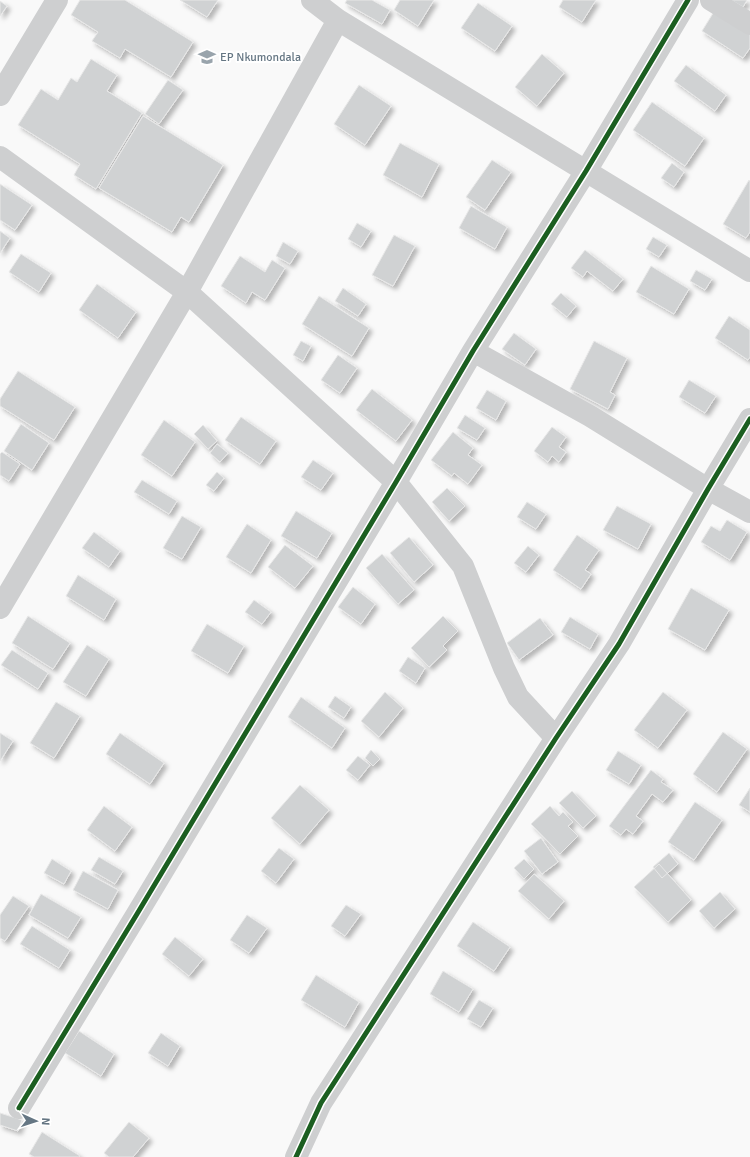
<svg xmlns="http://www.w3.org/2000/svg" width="750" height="1157" viewBox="0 0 750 1157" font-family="Signika,sans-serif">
<defs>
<filter id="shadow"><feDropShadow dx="3.5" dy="3.5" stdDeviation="2" flood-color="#0004"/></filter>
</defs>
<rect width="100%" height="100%" fill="#f9f9f9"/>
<path fill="#d0d2d3" stroke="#e8e8e8" filter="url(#shadow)" d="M 80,0 L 125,0 L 193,42 L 171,77 L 125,49 L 120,58 L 92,41 L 98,32 L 71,15 Z
M 180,0 L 218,0 L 207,17 Z
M 347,0 L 372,0 L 390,10 L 382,24 L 345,3 Z
M 400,0 L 434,0 L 418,26 L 394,10 Z
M 563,0 L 596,0 L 582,22 L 559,7 Z
M 731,0 L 747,0 L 743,7 Z
M 0,1 L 7,6 L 0,16 Z
M 478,3 L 512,26 L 495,51 L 461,28 Z
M 715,10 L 750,33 L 750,48 L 743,58 L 702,31 Z
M 542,54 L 564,73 L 537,106 L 515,87 Z
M 91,59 L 117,75 L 107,91 L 142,113 L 96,189 L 74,175 L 80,164 L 18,125 L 41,89 L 58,100 L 71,78 L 77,82 Z
M 686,65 L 726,95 L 715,111 L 674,81 Z
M 168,80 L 183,90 L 159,124 L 145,114 Z
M 359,85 L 391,106 L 365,145 L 334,124 Z
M 652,102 L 704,138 L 685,166 L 633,130 Z
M 143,116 L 223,165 L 189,222 L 181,217 L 172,232 L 99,188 Z
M 400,143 L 439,164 L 422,197 L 383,175 Z
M 492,160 L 511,172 L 485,210 L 466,197 Z
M 672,163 L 684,172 L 674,187 L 661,178 Z
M 749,180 L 750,181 L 750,232 L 746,238 L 723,224 Z
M 0,184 L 32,205 L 15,230 L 0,220 Z
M 471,206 L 507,227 L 495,249 L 459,228 Z
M 357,223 L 371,231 L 361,247 L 348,239 Z
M 0,231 L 10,238 L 0,253 Z
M 394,235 L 415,246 L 393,286 L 372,275 Z
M 653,237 L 667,245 L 659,257 L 646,249 Z
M 283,242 L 298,251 L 290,264 L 276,256 Z
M 585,250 L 623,279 L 613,291 L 587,271 L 583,277 L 571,268 Z
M 21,254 L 51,273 L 39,292 L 9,272 Z
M 240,256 L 265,272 L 272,260 L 285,268 L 265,300 L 252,292 L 246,303 L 221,286 Z
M 651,266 L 689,289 L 674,314 L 636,292 Z
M 696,270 L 712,279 L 705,290 L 690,281 Z
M 97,284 L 136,312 L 118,338 L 79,310 Z
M 343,288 L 366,304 L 358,316 L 335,301 Z
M 561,293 L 576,306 L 567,317 L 551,304 Z
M 319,296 L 369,328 L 352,356 L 302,324 Z
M 729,316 L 750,330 L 750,357 L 748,360 L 715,338 Z
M 514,333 L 536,349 L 525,365 L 502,349 Z
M 301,341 L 311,346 L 303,361 L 293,355 Z
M 594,341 L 627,358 L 610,392 L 615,395 L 608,409 L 570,389 Z
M 338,355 L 357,368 L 340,393 L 321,380 Z
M 18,371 L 75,407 L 54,440 L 0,406 L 0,399 Z
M 689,380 L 716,396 L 705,413 L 679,397 Z
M 372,389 L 412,420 L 396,441 L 356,410 Z
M 487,390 L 506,401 L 496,420 L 476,408 Z
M 465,415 L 485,428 L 477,440 L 457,428 Z
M 241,417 L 276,441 L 260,464 L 225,440 Z
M 164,420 L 195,442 L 172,476 L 141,455 Z
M 21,424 L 49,443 L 32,470 L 4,451 Z
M 203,425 L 217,441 L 208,449 L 194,434 Z
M 552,427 L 566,437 L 559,447 L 566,452 L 559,462 L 552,456 L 548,462 L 534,451 Z
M 453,432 L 473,448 L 468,455 L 482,465 L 468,484 L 454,473 L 452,476 L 431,460 Z
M 217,444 L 228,453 L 220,462 L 210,453 Z
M 2,452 L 20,464 L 9,481 L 0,475 L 0,454 Z
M 313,460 L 333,473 L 321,490 L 301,477 Z
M 217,472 L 224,478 L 214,491 L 206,485 Z
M 142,480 L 177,501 L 169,514 L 134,492 Z
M 447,488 L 465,506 L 449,521 L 432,502 Z
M 527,502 L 546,514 L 536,529 L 517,517 Z
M 617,506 L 651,524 L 638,549 L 603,530 Z
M 296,511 L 332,533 L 317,558 L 281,536 Z
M 182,516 L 201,527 L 182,559 L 163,548 Z
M 727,520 L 747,532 L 730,560 L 701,542 L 711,526 L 720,531 Z
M 247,524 L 271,540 L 251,573 L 226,557 Z
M 94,532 L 120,551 L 109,567 L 82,548 Z
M 577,535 L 599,550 L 585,570 L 591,574 L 581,589 L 553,570 Z
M 409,537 L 433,565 L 414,582 L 390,553 Z
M 285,545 L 313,566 L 295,588 L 268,567 Z
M 528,546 L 539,555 L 526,572 L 514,563 Z
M 382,554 L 414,590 L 398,604 L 366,568 Z
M 78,575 L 116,599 L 104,620 L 66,596 Z
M 353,587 L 375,604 L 361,624 L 338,607 Z
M 691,588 L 729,610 L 705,650 L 668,629 Z
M 254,600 L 271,612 L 262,624 L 245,612 Z
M 28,616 L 70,643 L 53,669 L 12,643 Z
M 443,616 L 458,631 L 443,646 L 447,650 L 429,667 L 411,648 Z
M 570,617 L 598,634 L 590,649 L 561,632 Z
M 540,618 L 553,635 L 519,660 L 507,643 Z
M 207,624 L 244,646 L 228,673 L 191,651 Z
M 87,645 L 109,659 L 86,696 L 63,682 Z
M 12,650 L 48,673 L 38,689 L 1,665 Z
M 408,657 L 425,668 L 416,683 L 399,671 Z
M 385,692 L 403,708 L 379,737 L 361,721 Z
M 663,692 L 687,710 L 658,748 L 634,730 Z
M 335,696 L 351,707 L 344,718 L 328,707 Z
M 301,697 L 345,728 L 332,748 L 288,717 Z
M 56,702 L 80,716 L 54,758 L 30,743 Z
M 723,732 L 747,749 L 717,792 L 693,774 Z
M 0,733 L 13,741 L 0,761 Z
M 120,733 L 164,763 L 150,784 L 106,754 Z
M 371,750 L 380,759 L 373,766 L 365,758 Z
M 618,751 L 641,765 L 629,784 L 606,770 Z
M 358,756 L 370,765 L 358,780 L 346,770 Z
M 651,770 L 663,779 L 661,782 L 673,790 L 663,802 L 652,794 L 636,816 L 643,821 L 633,834 L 626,829 L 621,835 L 609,826 Z
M 300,785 L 329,810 L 300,844 L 271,818 Z
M 750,788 L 750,812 L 739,805 Z
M 572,791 L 596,816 L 583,828 L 559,803 Z
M 695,802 L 722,820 L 694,860 L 668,842 Z
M 104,806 L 132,827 L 115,851 L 87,830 Z
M 550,806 L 559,816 L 563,812 L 573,822 L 568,826 L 578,836 L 560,854 L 531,824 Z
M 541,838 L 558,862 L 542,874 L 524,851 Z
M 279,848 L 294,859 L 276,883 L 261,871 Z
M 669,853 L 678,864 L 662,878 L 653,867 Z
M 99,857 L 123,871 L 115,884 L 91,870 Z
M 52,859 L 71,871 L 64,884 L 44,873 Z
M 524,859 L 534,869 L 524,879 L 514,868 Z
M 659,864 L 691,900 L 668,922 L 634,887 Z
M 83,871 L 118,890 L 108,909 L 73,890 Z
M 534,874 L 564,901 L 549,919 L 518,891 Z
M 720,892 L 735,909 L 714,928 L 699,911 Z
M 41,894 L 81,917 L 68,938 L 29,915 Z
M 13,896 L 29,906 L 5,941 L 0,938 L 0,915 Z
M 346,905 L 361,914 L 345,936 L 331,926 Z
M 247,915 L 267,928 L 249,953 L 230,940 Z
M 473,922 L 510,947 L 494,971 L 457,946 Z
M 32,926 L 70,950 L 59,968 L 20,944 Z
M 175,937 L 203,959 L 189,976 L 162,954 Z
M 443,971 L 473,989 L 459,1012 L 430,994 Z
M 316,975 L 359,1002 L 345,1027 L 301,1000 Z
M 479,1000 L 493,1008 L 481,1027 L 467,1019 Z
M 79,1031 L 114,1054 L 101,1076 L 65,1053 Z
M 161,1033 L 180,1046 L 168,1066 L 148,1053 Z
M 0,1113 L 22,1120 L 18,1131 L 0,1125 Z
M 129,1122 L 149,1138 L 133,1157 L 109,1157 L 104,1153 Z
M 42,1132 L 80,1156 L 79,1157 L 34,1157 L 29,1154 Z"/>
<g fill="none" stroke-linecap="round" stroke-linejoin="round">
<path stroke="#cecfd0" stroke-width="22" d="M 312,0 L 338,20 L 750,271
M 711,0 L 750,24
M 0,95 L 57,0
M 0,157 L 187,292 L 396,482 L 463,566 L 504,668 L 518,697 L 556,738
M 473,351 L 590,416 L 708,489 L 750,512
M 0,608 L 187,292 L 338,20
M 19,1108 L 137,914 L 396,482 L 473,351 L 586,171 L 688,0
M 296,1157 L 321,1103 L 556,738 L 619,644 L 708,489 L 750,419"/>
<g stroke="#fff" stroke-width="8">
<path id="cycleway" d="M 19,1108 L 137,914 L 396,482 L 473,351 L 586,171 L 688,0
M 296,1157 L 321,1103 L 556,738 L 619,644 L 708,489 L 750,419"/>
</g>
<use href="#cycleway" stroke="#1b5e20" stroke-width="5"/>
</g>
<defs>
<g id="school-bare" transform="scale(1.38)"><path d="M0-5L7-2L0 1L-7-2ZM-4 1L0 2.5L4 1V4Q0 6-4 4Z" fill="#99a4ac" stroke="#fff" stroke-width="2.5" paint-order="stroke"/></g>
</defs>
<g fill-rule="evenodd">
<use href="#school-bare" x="207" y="57"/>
</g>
<g text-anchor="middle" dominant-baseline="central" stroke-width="4" stroke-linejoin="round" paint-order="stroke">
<g font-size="12" fill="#657683" stroke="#fff" text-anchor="start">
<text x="220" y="57">EP Nkumondala</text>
</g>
</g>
<g transform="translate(36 1121) rotate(93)" stroke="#ffffff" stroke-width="3" paint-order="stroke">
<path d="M0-3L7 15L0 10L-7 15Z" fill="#657683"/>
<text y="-6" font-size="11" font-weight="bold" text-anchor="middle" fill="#657683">N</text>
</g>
</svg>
